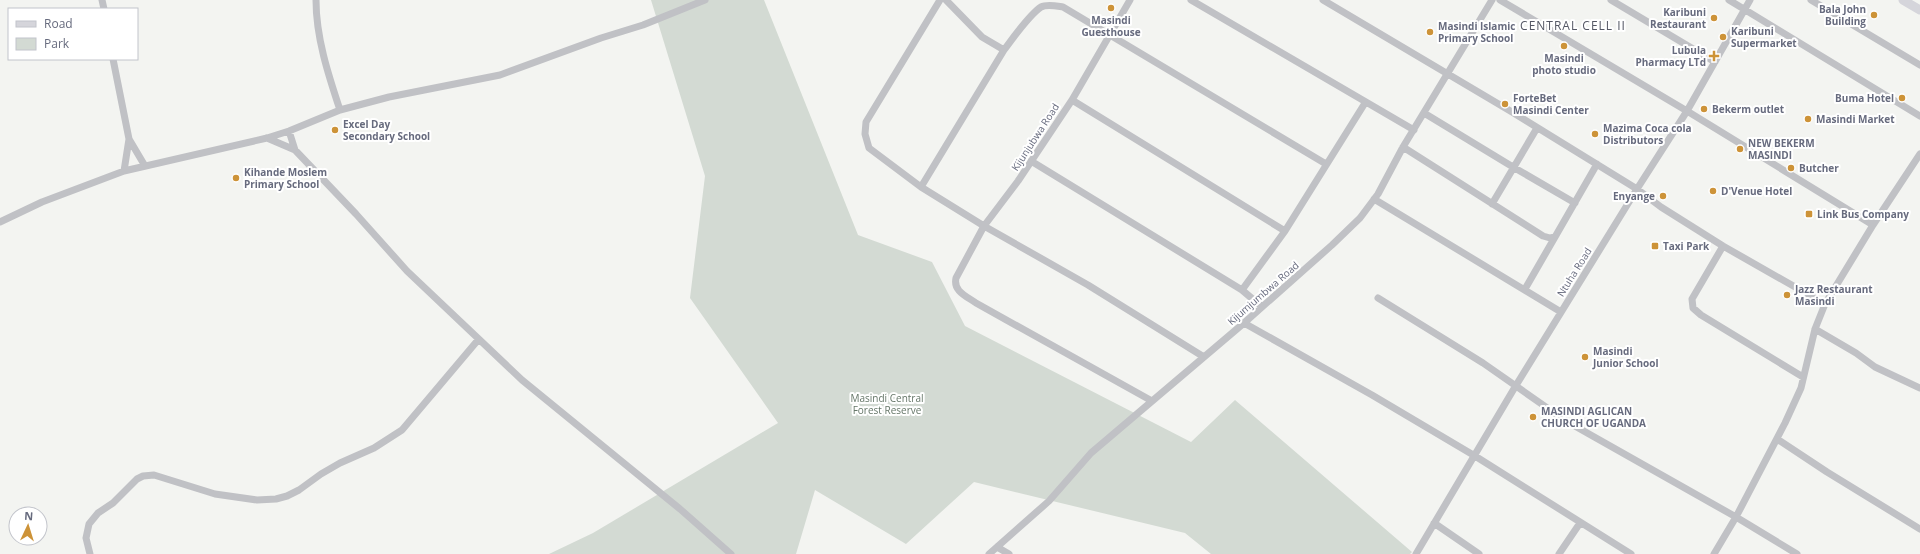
<svg xmlns="http://www.w3.org/2000/svg" width="1920" height="554" viewBox="0 0 1920 554" font-family="'Open Sans',sans-serif">
<rect width="100%" height="100%" fill="#f3f4f1"/>
<path fill="#d3dad3" d="M 651,0 L 764,0 L 858,235 L 932,262 L 965,326 L 1191,442 L 1235,400 L 1412,552 L 1410,554 L 1211,554 L 1185,533 L 974,482 L 906,544 L 815,490 L 796,554 L 549,554 L 593,533 L 778,423 L 690,298 L 705,176 Z"/>
<g fill="none" stroke-linecap="round" stroke-linejoin="round">
<path stroke="#c0c1c5" stroke-width="7" d="M 102,0 L 104,9
M 316,0 C 316,37 328,74 340,110
M 940,0 L 866,122 L 865,134 L 869,148 L 921,187 L 984,226 L 1088,285 L 1204,357
M 946,0 L 982,37 L 1004,50 C 1013,38 1029,15 1041,7 C 1047,4 1056,6 1063,7 L 1326,164
M 1130,0 L 1072,100 L 1018,181 L 984,226 L 956,278 C 953,291 966,296 976,303 L 1152,401
M 1191,0 L 1414,130
M 1323,0 L 1512,112 L 1637,189 L 1661,207 L 1723,246 L 1825,304 L 1873,225
M 1500,0 L 1687,111 L 1873,225 L 1920,154
M 1611,0 L 1715,62
M 1729,0 L 1920,116
M 1811,0 L 1920,65
M 113,59 L 129,139 L 145,166
M 1072,100 L 1285,231
M 1424,113 L 1513,167 L 1575,203
M 289,131 L 295,150
M 267,138 L 295,150 L 356,214 L 407,271 L 522,380 L 680,509 L 731,554
M 1403,147 L 1543,236 L 1550,238 L 1555,237 L 1597,164
M 1031,161 L 1242,290 L 1262,307
M 124,171 L 129,139
M 921,187 L 1004,50
M 1374,199 L 1561,312
M 1492,204 L 1537,128
M 0,222 L 42,202 L 124,171 L 267,138 L 289,131 L 340,110 L 389,97 L 500,75 L 601,38 L 643,25 L 705,0
M 1723,246 L 1692,299 L 1693,308 L 1701,315 L 1803,377
M 1525,289 L 1555,237
M 1242,290 L 1285,231 L 1365,103
M 1378,298 L 1483,363 L 1566,421 L 1736,517 L 1797,554
M 1244,323 L 1372,395 L 1475,456 L 1631,554
M 1815,329 L 1856,353 L 1875,367 L 1920,388
M 1777,439 L 1827,472 L 1920,529
M 1434,523 L 1479,554
M 997,547 L 1009,554
M 90,554 L 86,538 L 89,524 L 98,513 L 113,503 L 137,479 L 143,476 L 154,475 L 215,494 L 257,500 L 276,499 L 287,496 L 299,490 L 321,474 L 340,463 L 374,448 L 402,430 L 478,340
M 989,554 L 1049,501 L 1091,453 L 1244,323 L 1332,245 L 1360,218 L 1378,194 L 1403,147 L 1492,0
M 1416,554 L 1515,387 L 1637,189 L 1687,111 L 1750,0
M 1559,554 L 1580,523
M 1714,554 L 1736,517 L 1785,423 L 1801,388 L 1815,329 L 1825,304"/>
<path stroke="#d5d5db" stroke-width="9" d="M 1903,0 L 1920,10"/>
</g>
<g fill="#cd9338" stroke="#fff" stroke-width="1.5">
<circle cx="1111" cy="8" r="4"/>
<circle cx="1874" cy="15" r="4"/>
<circle cx="1714" cy="18" r="4"/>
<circle cx="1430" cy="32" r="4"/>
<circle cx="1723" cy="37" r="4"/>
<circle cx="1564" cy="46" r="4"/>
<path d="M1712 50h4v4h4v4h-4v4h-4v-4h-4v-4h4z"/>
<circle cx="1902" cy="98" r="4"/>
<circle cx="1505" cy="104" r="4"/>
<circle cx="1704" cy="109" r="4"/>
<circle cx="1808" cy="119" r="4"/>
<circle cx="335" cy="130" r="4"/>
<circle cx="1595" cy="134" r="4"/>
<circle cx="1740" cy="149" r="4"/>
<circle cx="1791" cy="168" r="4"/>
<circle cx="236" cy="178" r="4"/>
<circle cx="1713" cy="191" r="4"/>
<circle cx="1663" cy="196" r="4"/>
<rect x="1805" y="210" width="8" height="8" rx="2"/>
<rect x="1651" y="242" width="8" height="8" rx="2"/>
<circle cx="1787" cy="295" r="4"/>
<circle cx="1585" cy="357" r="4"/>
<circle cx="1533" cy="417" r="4"/>
</g>
<g text-anchor="middle" dominant-baseline="central" stroke-width="4" stroke-linejoin="round" paint-order="stroke">
<g font-size="10" font-weight="bold" fill="#676b7e" stroke="#fff" text-anchor="start">
<text x="1866" y="9" text-anchor="end">Bala John<tspan x="1866" dy="12">Building</tspan></text>
<text x="1706" y="12" text-anchor="end">Karibuni<tspan x="1706" dy="12">Restaurant</tspan></text>
<text x="1111" y="20" text-anchor="middle">Masindi<tspan x="1111" dy="12">Guesthouse</tspan></text>
<text x="1438" y="26">Masindi Islamic<tspan x="1438" dy="12">Primary School</tspan></text>
<text x="1731" y="31">Karibuni<tspan x="1731" dy="12">Supermarket</tspan></text>
<text x="1706" y="50" text-anchor="end">Lubula<tspan x="1706" dy="12">Pharmacy LTd</tspan></text>
<text x="1564" y="58" text-anchor="middle">Masindi<tspan x="1564" dy="12">photo studio</tspan></text>
<text x="1513" y="98">ForteBet<tspan x="1513" dy="12">Masindi Center</tspan></text>
<text x="1894" y="98" text-anchor="end">Buma Hotel</text>
<text x="1712" y="109">Bekerm outlet</text>
<text x="1816" y="119">Masindi Market</text>
<text x="343" y="124">Excel Day<tspan x="343" dy="12">Secondary School</tspan></text>
<text x="1603" y="128">Mazima Coca cola<tspan x="1603" dy="12">Distributors</tspan></text>
<text x="1748" y="143">NEW BEKERM<tspan x="1748" dy="12">MASINDI</tspan></text>
<text x="1799" y="168">Butcher</text>
<text x="244" y="172">Kihande Moslem<tspan x="244" dy="12">Primary School</tspan></text>
<text x="1721" y="191">D'Venue Hotel</text>
<text x="1655" y="196" text-anchor="end">Enyange</text>
<text x="1817" y="214">Link Bus Company</text>
<text x="1663" y="246">Taxi Park</text>
<text x="1795" y="289">Jazz Restaurant<tspan x="1795" dy="12">Masindi</tspan></text>
<text x="1593" y="351">Masindi<tspan x="1593" dy="12">Junior School</tspan></text>
<text x="1541" y="411">MASINDI AGLICAN<tspan x="1541" dy="12">CHURCH OF UGANDA</tspan></text>
</g>
<g font-size="10" fill="#676b7e" stroke="#fff">
<text transform="translate(1035 137) rotate(-57)">Kijunjubwa Road</text>
<text transform="translate(1574 272) rotate(-58)">Ntuha Road</text>
<text transform="translate(1263 293) rotate(-41)">Kijumjumbwa Road</text>
</g>
<g font-size="10" fill="#657668" stroke="#fff">
<text x="887" y="398">Masindi Central<tspan x="887" dy="12">Forest Reserve</tspan></text>
</g>
<g font-size="12" letter-spacing="1" fill="#545764" stroke="#fff">
<text x="1573" y="25">CENTRAL CELL II</text>
</g>
</g>
<rect x="8" y="8" width="130" height="52" fill="#ffffff" stroke="#c2c4cb"/>
<rect x="16" y="21" width="20" height="6" fill="#d5d5db" stroke="#c2c4cb"/>
<text x="44" y="28" font-size="12" fill="#676b7e">Road</text>
<rect x="16" y="38" width="20" height="12" fill="#d3dad3" stroke="#c2c4cb"/>
<text x="44" y="48" font-size="12" fill="#676b7e">Park</text>
<g transform="translate(28 526) rotate(4)"><circle r="19" fill="#ffffff" stroke="#c2c4cb"/>
<path d="M0-3L7 15L0 10L-7 15Z" fill="#cd9338"/>
<text y="-6" font-size="11" font-weight="bold" text-anchor="middle" fill="#676b7e">N</text>
</g>
</svg>
